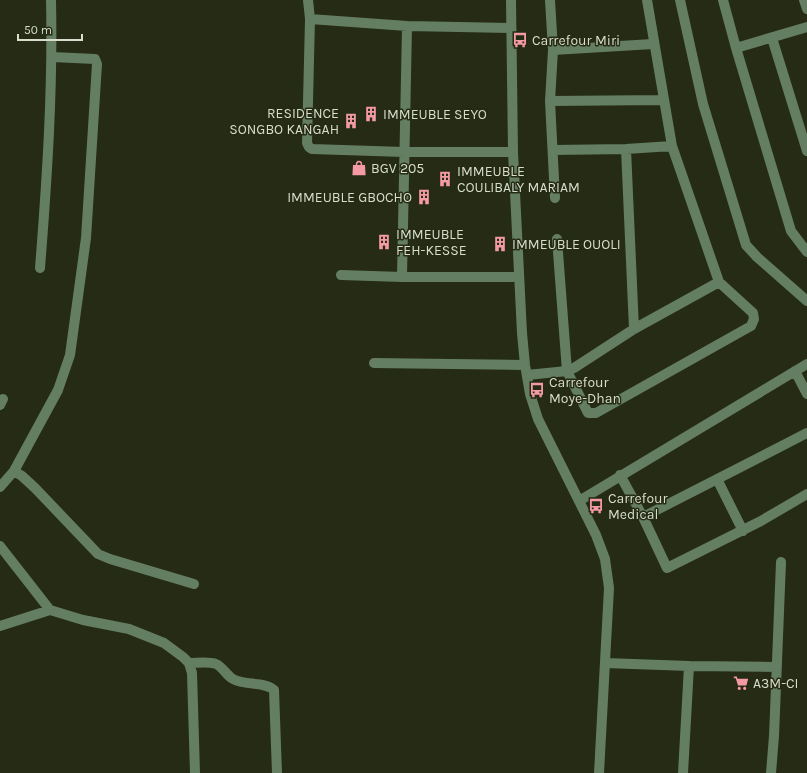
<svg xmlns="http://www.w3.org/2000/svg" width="807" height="773" viewBox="0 0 807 773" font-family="Karla,sans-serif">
<rect width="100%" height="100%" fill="#252b14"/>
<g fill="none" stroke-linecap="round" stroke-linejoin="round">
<path stroke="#647e63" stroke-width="10" d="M 308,0 L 310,19 L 307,143 L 309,147 L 312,149 L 404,152 L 513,152
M 511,0 L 513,152 L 522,333 L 525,365 L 530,394 L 538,419 L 596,535 L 605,559 L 609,588 L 599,773
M 550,0 L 553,50 L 550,101 L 555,198
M 680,0 L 703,104 L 746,245 L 757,257 L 807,301
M 723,0 L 736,48 L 791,231 L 807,252
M 804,0 L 807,9
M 310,19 L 407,26 L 511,28
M 772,38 L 807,151
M 736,48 L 807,27
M 553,50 L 653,44
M 550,101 L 664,100
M 626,149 L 634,329
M 553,150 L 626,149 L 672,146
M 557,239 L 567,371 L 588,413 L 596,413 L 751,326 L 754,319 L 753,313 L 719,282
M 40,268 C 47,179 53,90 51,0
M 341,275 L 402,277 L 519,277
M 402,277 L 407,26
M 374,363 L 525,365
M 795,371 L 807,394
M 527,375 L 567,371 L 574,368 L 634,329 L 719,282 L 672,146 L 647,0
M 0,405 L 3,399
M 14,471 L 22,476 L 35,488 L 98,554 L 110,559 L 194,584
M 620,475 L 643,517 L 667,568 L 761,521 L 807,494
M 717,479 L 743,531
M 0,487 L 14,471 L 58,390 L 70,355 L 86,238 L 97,64 L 95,59 L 52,57
M 579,501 L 807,364
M 643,517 L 807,433
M 0,546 L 50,610
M 0,626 L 50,610 L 83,620 L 129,629 L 164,643 L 183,657 L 189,663 L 192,673 L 195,773
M 189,663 C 197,663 209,661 216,664 C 223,667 226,675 233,679 C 245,686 264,681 274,690 L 277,773
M 605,663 L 689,666 L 777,667
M 683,773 L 689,666
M 771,773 L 774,736 L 781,562"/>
</g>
<defs>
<g id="bus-bare" transform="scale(1.2)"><path d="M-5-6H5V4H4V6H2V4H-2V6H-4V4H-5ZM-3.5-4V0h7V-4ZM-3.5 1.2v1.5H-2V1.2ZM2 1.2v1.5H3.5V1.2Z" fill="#f49aa6" stroke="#252b14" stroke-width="2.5" paint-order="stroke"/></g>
<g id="building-bare" transform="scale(1.2)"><path d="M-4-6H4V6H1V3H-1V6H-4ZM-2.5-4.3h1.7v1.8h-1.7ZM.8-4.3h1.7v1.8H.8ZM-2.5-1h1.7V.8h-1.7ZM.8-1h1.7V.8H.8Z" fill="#f49aa6" stroke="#252b14" stroke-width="2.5" paint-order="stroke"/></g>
<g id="shop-bare" transform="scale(1.2)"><path d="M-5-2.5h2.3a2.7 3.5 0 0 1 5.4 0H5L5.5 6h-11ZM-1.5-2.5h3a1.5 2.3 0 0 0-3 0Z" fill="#f49aa6" stroke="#252b14" stroke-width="2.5" paint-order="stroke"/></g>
<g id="supermarket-bare" transform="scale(1.2)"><path d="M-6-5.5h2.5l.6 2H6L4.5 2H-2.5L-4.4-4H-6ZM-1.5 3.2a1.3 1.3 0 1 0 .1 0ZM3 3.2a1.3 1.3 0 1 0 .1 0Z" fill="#f49aa6" stroke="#252b14" stroke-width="2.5" paint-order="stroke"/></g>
</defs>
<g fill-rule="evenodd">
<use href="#bus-bare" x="520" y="40"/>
<use href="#building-bare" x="371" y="114"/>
<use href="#building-bare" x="351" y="121"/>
<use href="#shop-bare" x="359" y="168"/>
<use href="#building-bare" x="445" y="179"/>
<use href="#building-bare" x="424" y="197"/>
<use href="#building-bare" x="384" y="242"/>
<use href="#building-bare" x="500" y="244"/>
<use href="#bus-bare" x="537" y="390"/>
<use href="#bus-bare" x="596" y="506"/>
<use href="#supermarket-bare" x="741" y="683"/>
</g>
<g text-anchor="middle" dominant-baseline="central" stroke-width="3" stroke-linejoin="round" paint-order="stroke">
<g font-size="14" fill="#d8ddce" stroke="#252b14" text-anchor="start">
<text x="532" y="40">Carrefour Miri</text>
<text x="339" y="113" text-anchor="end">RESIDENCE<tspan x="339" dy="16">SONGBO KANGAH</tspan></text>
<text x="383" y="114">IMMEUBLE SEYO</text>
<text x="371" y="168">BGV 205</text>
<text x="457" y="171">IMMEUBLE<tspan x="457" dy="16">COULIBALY MARIAM</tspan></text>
<text x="412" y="197" text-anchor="end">IMMEUBLE GBOCHO</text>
<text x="396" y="234">IMMEUBLE<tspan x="396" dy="16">FEH-KESSE</tspan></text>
<text x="512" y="244">IMMEUBLE OUOLI</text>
<text x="549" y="382">Carrefour<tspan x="549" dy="16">Moye-Dhan</tspan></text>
<text x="608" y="498">Carrefour<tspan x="608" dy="16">Medical</tspan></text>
<text x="753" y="683">A3M-CI</text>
</g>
</g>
<path d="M18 34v6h64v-6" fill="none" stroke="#d8ddce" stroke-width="2"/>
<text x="24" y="34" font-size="12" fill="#d8ddce" stroke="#252b14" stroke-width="3" paint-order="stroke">50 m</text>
</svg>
